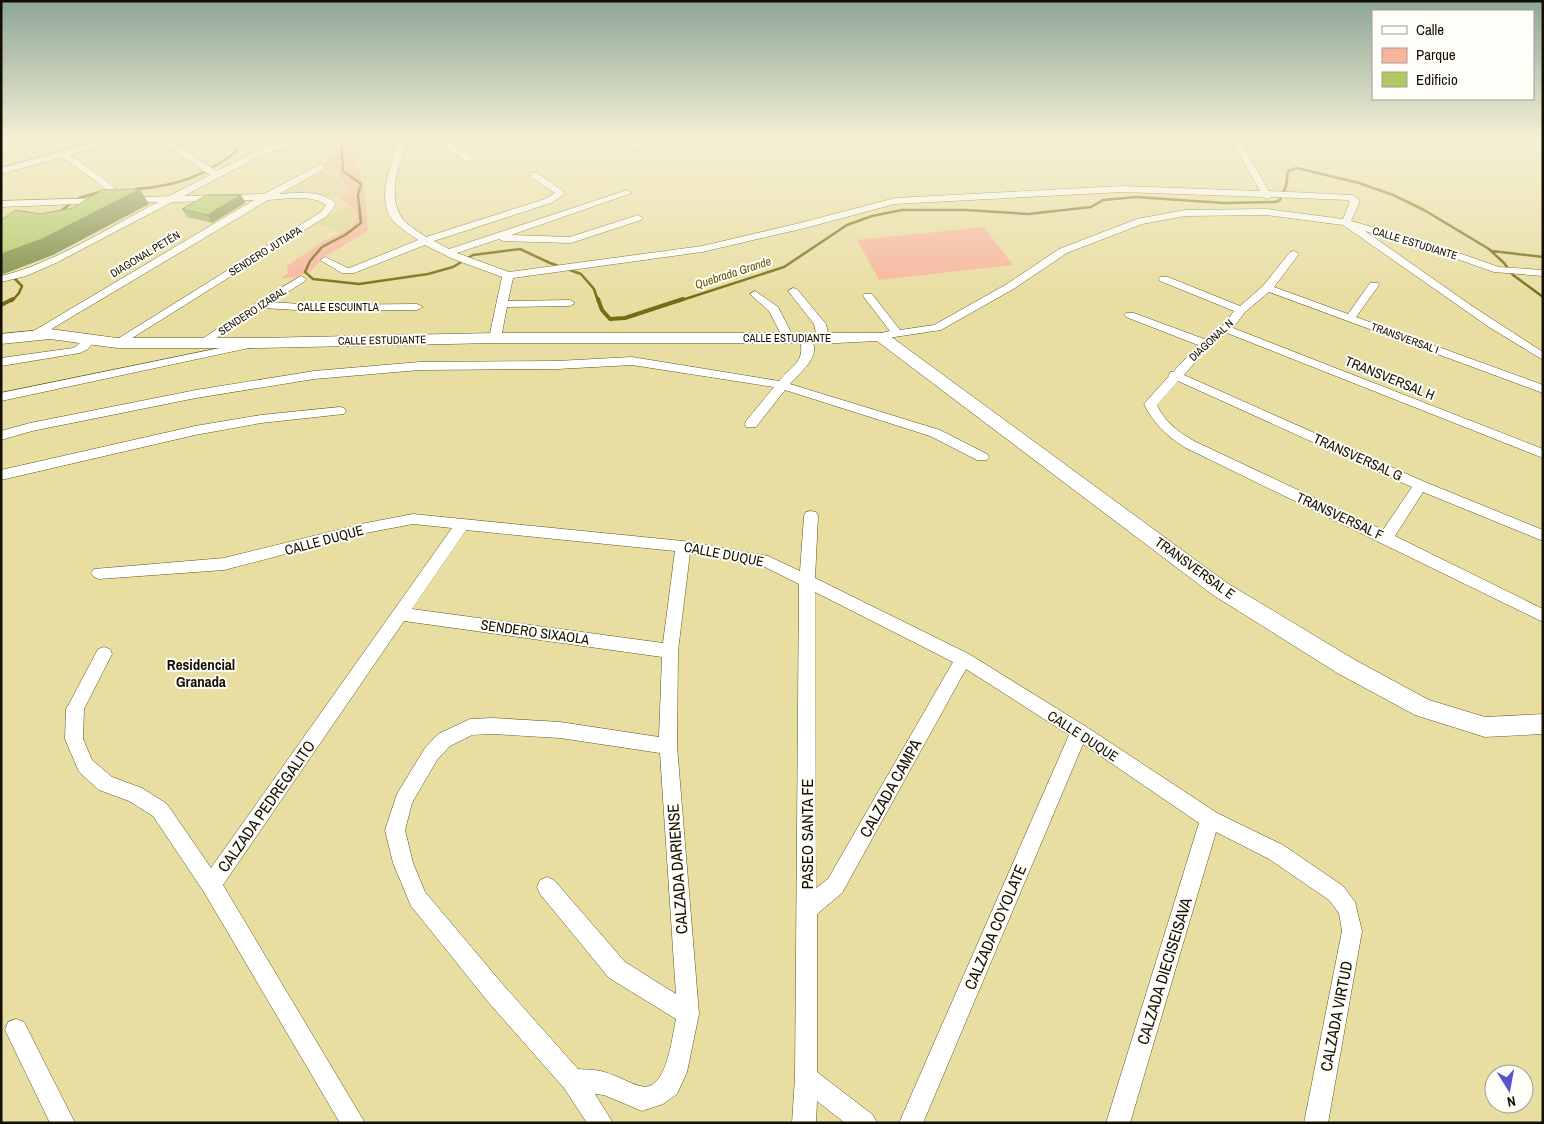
<svg xmlns="http://www.w3.org/2000/svg" width="1544" height="1124" viewBox="0 0 1544 1124" font-family="'Archivo Narrow',sans-serif">
<rect width="100%" height="100%" fill="#e8dea2"/>
<path fill="#ded390" d="M 327,168 L 336,175 L 347,192 L 332,197 L 285,193 Z
M 346,206 L 357,214 L 348,230 L 343,233 L 317,223 Z"/>
<path fill="#f8b49d" d="M 332,139 L 348,139 L 364,187 L 368,231 L 324,257 L 311,271 L 292,278 L 281,278 L 288,273 L 287,266 L 322,242 L 350,229 L 356,218 L 356,212 L 337,196 L 348,193 C 343,179 338,171 325,164 L 335,152 Z
M 984,227 L 1013,265 L 879,280 L 857,240 Z"/>
<g fill="none" stroke-linecap="round" stroke-linejoin="round">
<path stroke="#786b14" stroke-width="2.5" d="M 341,139 L 343,171 L 361,184 L 358,195 L 361,223 L 345,235 L 322,247 L 310,261 L 305,272 L 313,279 L 359,284 L 428,274 L 453,267 L 473,255 L 520,249 L 550,263 L 581,274 L 594,289 L 598,301
M 136,189 C 178,186 204,176 237,151 L 234,147 L 216,139
M 59,212 L 79,198 L 103,191
M 1492,251 L 1543,257
M 11,275 L 22,286 L 19,293 L 12,301
M 679,301 L 784,267 L 847,225 L 872,216 L 902,210 L 966,210 L 1028,214 L 1091,207 L 1103,200 L 1136,197 L 1224,203 L 1275,202 L 1280,200 L 1286,186 L 1288,171 L 1297,168 L 1359,183 L 1393,195 L 1424,210 L 1489,249 L 1504,263 L 1513,275 L 1543,297"/>
<path stroke="#786b14" stroke-width="4" d="M 598,299 L 602,310 L 610,319 L 625,318 L 683,299
M 1,305 L 13,299"/>
<g stroke="#5f561c" stroke-width="1">
<path id="minor" d="M 107,139 L 122,139 L 70,155 L 104,179 L 126,198 L 169,196 L 210,175 L 156,139 L 166,139 L 217,171 C 247,156 274,139 308,139 L 258,157 L 184,196 L 264,194 L 321,164 L 324,165 L 324,169 L 279,194 C 297,193 322,189 336,204 L 327,216 L 121,345 L 117,346 L 111,343 L 321,212 L 326,205 C 312,194 285,199 268,200 L 38,337 L 30,337 L 28,335 L 30,333 L 254,200 L 172,202 L 56,263 L 26,276 L 1,282 L 1,276 C 52,264 110,227 158,202 L 120,202 L 98,183 L 62,157 L 1,174 L 1,168 Z
M 400,139 L 408,139 C 400,164 386,193 402,218 C 407,225 419,232 426,237 L 545,199 L 555,193 L 531,177 L 531,173 L 537,173 L 562,190 L 565,194 L 551,203 L 434,241 L 449,249 L 624,191 L 627,190 L 632,193 L 511,235 L 570,237 L 638,215 L 643,218 L 641,220 L 571,243 L 503,241 L 499,239 L 457,253 L 509,272 L 702,246 L 800,223 L 895,198 L 1122,186 L 1260,191 L 1231,139 L 1239,139 L 1269,191 L 1353,195 L 1360,201 L 1351,221 L 1436,245 L 1499,267 L 1543,270 L 1543,276 L 1494,272 L 1428,249 L 1365,231 L 1472,306 L 1543,352 L 1543,360 L 1489,327 L 1343,225 L 1266,215 L 1185,216 L 1142,224 L 1067,253 L 1015,288 L 941,330 L 881,339 L 875,336 L 877,334 L 890,331 L 863,296 L 864,294 L 872,294 L 900,330 L 934,325 L 1007,284 L 1059,249 L 1137,219 L 1185,210 L 1266,209 L 1343,219 L 1350,202 L 1348,200 L 1271,197 L 1267,199 L 1263,197 L 1122,192 L 895,204 L 805,228 L 702,252 L 513,278 L 508,301 L 570,300 L 575,303 L 570,306 L 507,307 L 501,338 L 495,341 L 489,338 L 502,277 L 453,259 L 425,245 L 354,273 L 342,273 L 320,260 L 325,257 L 348,268 L 352,267 L 418,240 C 411,235 403,230 396,224 C 373,201 392,164 400,139 Z
M 432,139 C 449,139 463,148 474,160 L 467,162 L 448,148 Z
M 658,139 L 682,139 L 631,149 L 627,146 L 631,143 Z
M 1475,139 L 1489,139 L 1470,147 L 1466,144 Z
M 102,198 L 107,201 L 105,203 L 1,207 L 1,201 Z
M 1294,251 L 1299,254 L 1274,287 L 1348,314 L 1370,283 L 1378,283 L 1379,285 L 1356,317 L 1543,385 L 1543,393 L 1269,292 L 1245,312 L 1233,328 L 1543,449 L 1543,458 L 1227,333 L 1209,346 L 1184,375 L 1425,482 L 1543,530 L 1543,541 L 1423,492 L 1395,536 L 1543,609 L 1543,622 L 1184,447 C 1167,436 1153,423 1144,404 L 1169,376 L 1170,372 L 1173,372 L 1198,345 L 1126,317 L 1124,315 L 1126,313 L 1134,313 L 1204,339 L 1222,327 L 1234,311 L 1160,281 L 1159,279 L 1160,277 L 1168,277 L 1240,306 L 1263,286 L 1290,252 ZM 1178,381 L 1412,487 L 1383,530 L 1194,441 C 1178,432 1164,421 1157,405 Z
M 301,276 L 306,279 L 305,281 L 272,302 L 314,305 L 417,304 L 423,307 L 417,310 L 314,311 L 263,308 L 206,345 L 202,346 L 196,343 L 256,303 Z
M 793,288 L 797,289 L 826,324 L 829,338 L 827,340 L 823,341 L 817,338 L 814,324 L 788,291 Z
M 755,291 L 778,307 L 794,338 L 792,340 L 784,340 L 769,311 L 750,294 Z
M 805,335 C 810,336 811,338 813,343 C 819,359 800,372 790,384 L 940,430 L 987,454 L 989,457 L 987,460 L 977,460 L 930,436 L 785,390 L 756,427 L 746,427 L 745,424 L 746,421 L 774,387 L 632,365 L 557,369 L 420,370 L 314,379 L 196,398 L 32,431 L 1,440 L 1,431 L 30,423 L 196,390 L 314,371 L 420,362 L 557,361 L 632,357 L 779,381 C 793,365 807,360 799,338 Z
M 90,336 L 96,339 L 88,349 L 80,353 L 1,366 L 1,358 L 73,348 C 80,345 83,337 90,336 Z
M 254,341 L 258,342 L 260,344 L 258,346 L 1,401 L 1,393 Z
M 340,407 L 344,408 L 346,411 L 344,414 L 261,423 L 195,435 L 1,480 L 1,470 L 195,426 L 261,415 Z
M 811,511 L 816,512 L 818,516 L 815,578 L 969,654 L 1085,726 L 1217,813 L 1283,845 L 1343,886 L 1355,902 L 1362,931 L 1328,1123 L 1304,1123 L 1342,931 L 1339,913 L 1329,900 L 1269,859 L 1216,832 L 1130,1123 L 1106,1123 L 1199,823 L 1083,744 L 923,1123 L 899,1123 L 1069,735 L 966,669 L 842,893 L 817,914 L 817,1072 L 873,1115 L 877,1123 L 845,1123 L 817,1101 L 816,1123 L 792,1123 L 795,1078 L 799,584 L 765,567 L 690,553 L 678,651 L 677,746 L 699,1014 L 687,1072 L 677,1094 L 663,1104 L 642,1111 L 604,1095 L 595,1094 L 613,1123 L 587,1123 L 564,1088 L 489,1003 L 411,906 L 393,863 L 385,830 L 397,794 L 425,748 L 438,734 L 470,719 L 493,718 L 560,722 L 659,737 L 662,657 L 404,621 L 223,885 L 365,1123 L 340,1123 L 204,892 L 153,816 L 129,801 L 99,790 L 79,772 L 65,739 L 66,709 L 69,704 L 98,649 L 104,647 L 110,649 L 112,654 L 84,709 L 83,739 L 92,760 L 112,777 L 142,788 L 167,804 L 211,868 L 452,528 L 413,524 L 366,533 L 224,570 L 99,579 L 94,577 L 91,573 L 94,569 L 224,558 L 366,523 L 413,514 L 683,541 L 768,556 L 800,571 L 804,516 L 806,512 ZM 466,530 L 675,551 L 663,643 L 412,609 ZM 815,592 L 953,662 L 828,879 L 816,888 ZM 493,734 L 560,738 L 660,753 L 676,994 L 625,962 L 554,880 L 547,877 L 540,880 L 537,887 L 540,894 L 609,978 L 676,1019 C 672,1036 667,1094 640,1086 C 628,1083 617,1075 604,1072 C 596,1069 586,1070 578,1069 L 505,987 L 425,892 L 413,863 L 405,830 L 412,803 L 437,760 L 450,746 L 472,735 Z
M 16,1019 L 24,1022 L 75,1123 L 50,1123 L 5,1030 L 8,1022 Z"/>
</g>
<g stroke="#5f561c" stroke-width="1">
<path id="tertiary" d="M 50,329 L 117,338 L 258,338 L 495,333 L 886,333 L 1227,583 L 1355,660 L 1429,700 L 1485,717 L 1543,714 L 1543,734 L 1485,737 L 1415,715 L 1339,674 L 1213,595 L 877,341 L 837,343 L 495,343 L 258,348 L 117,348 L 50,339 L 1,344 L 1,334 Z"/>
</g>
<use href="#minor" fill="#fff" fill-rule="evenodd"/>
<use href="#tertiary" fill="#fff" fill-rule="evenodd"/>
</g>
<path fill="#99ac56" d="M 241,195 L 245,203 L 212,223 L 187,217 L 182,209 Z"/>
<path fill="#7d8c46" d="M 140,189 L 149,204 L 53,255 L 1,275 L 1,254 Z
M 241,195 L 245,203 L 212,223 L 207,215 Z"/>
<path fill="#b2c864" stroke="#7d8c46" d="M 140,189 L 42,239 L 1,254 L 1,220 L 16,210 L 40,214 L 73,208 L 102,190 Z
M 207,195 L 241,195 L 207,215 L 182,209 Z"/>
<linearGradient id="sky" x2="0" y2="1"><stop stop-color="#8da697"/><stop offset="0.47" stop-color="#f5f0d5"/><stop offset="1" stop-color="#f5f0d5" stop-opacity="0"/></linearGradient>
<rect width="1544" height="297" fill="url(#sky)"/>
<g text-anchor="middle" dominant-baseline="central" stroke-width="4" stroke-linejoin="round" paint-order="stroke">
<g font-size="11" fill="#130f00" stroke="#fefdf7">
<text transform="translate(1415 243) rotate(17)">CALLE ESTUDIANTE</text>
<text transform="translate(265 251) rotate(-32)">SENDERO JUTIAPA</text>
<text transform="translate(145 254) rotate(-31)">DIAGONAL PETÉN</text>
<text x="338" y="307">CALLE ESCUINTLA</text>
<text transform="translate(252 311) rotate(-33)">SENDERO IZABAL</text>
<text x="787" y="338">CALLE ESTUDIANTE</text>
<text transform="translate(1405 338) rotate(20)">TRANSVERSAL I</text>
<text transform="translate(382 340) rotate(-1)">CALLE ESTUDIANTE</text>
<text transform="translate(1211 340) rotate(-43)">DIAGONAL N</text>
</g>
<g font-size="12" font-style="italic" fill="#635600" stroke="#fefdf7">
<text transform="translate(733 273) rotate(-18)">Quebrada Grande</text>
</g>
<g font-size="14" fill="#130f00" stroke="#fefdf7">
<text transform="translate(1390 378) rotate(22)">TRANSVERSAL H</text>
<text transform="translate(1358 457) rotate(24)">TRANSVERSAL G</text>
<text transform="translate(1340 516) rotate(25)">TRANSVERSAL F</text>
<text transform="translate(324 540) rotate(-15)">CALLE DUQUE</text>
<text transform="translate(724 554) rotate(11)">CALLE DUQUE</text>
<text transform="translate(1195 568) rotate(36)">TRANSVERSAL E</text>
<text transform="translate(535 632) rotate(8)">SENDERO SIXAOLA</text>
<text transform="translate(1083 736) rotate(33)">CALLE DUQUE</text>
</g>
<g font-size="15" font-weight="bold" fill="#130f00" stroke="#fefdf7">
<text x="201" y="664">Residencial<tspan x="201" dy="17">Granada</tspan></text>
</g>
<g font-size="16" fill="#130f00" stroke="#fefdf7">
<text transform="translate(890 788) rotate(-61)">CALZADA CAMPA</text>
<text transform="translate(266 806) rotate(-55)">CALZADA PEDREGALITO</text>
<text transform="translate(807 834) rotate(-90)">PASEO SANTA FE</text>
<text transform="translate(677 869) rotate(-94)">CALZADA DARIENSE</text>
<text transform="translate(995 927) rotate(-67)">CALZADA COYOLATE</text>
<text transform="translate(1164 971) rotate(-73)">CALZADA DIECISEISAVA</text>
<text transform="translate(1336 1016) rotate(-79)">CALZADA VIRTUD</text>
</g>
</g>
<rect width="1544" height="1124" fill="none" stroke="#130f00" stroke-width="5"/>
<rect x="1372" y="10" width="162" height="90" fill="#fefdf7" stroke="#a09e94"/>
<rect x="1382" y="26" width="25" height="8" fill="#ffffff" stroke="#a09e94"/>
<text x="1416" y="35" font-size="15" fill="#130f00">Calle</text>
<rect x="1382" y="48" width="25" height="15" fill="#f8b49d" stroke="#a09e94"/>
<text x="1416" y="60" font-size="15" fill="#130f00">Parque</text>
<rect x="1382" y="72" width="25" height="15" fill="#b2c864" stroke="#a09e94"/>
<text x="1416" y="85" font-size="15" fill="#130f00">Edificio</text>
<g transform="translate(1509 1089) rotate(169)"><circle r="24" fill="#fefdf7" stroke="#a09e94"/>
<path d="M0-4L9 19L0 12L-9 19Z" fill="#5853cb"/>
<text y="-8" font-size="14" font-weight="bold" text-anchor="middle" fill="#130f00">N</text>
</g>
</svg>
